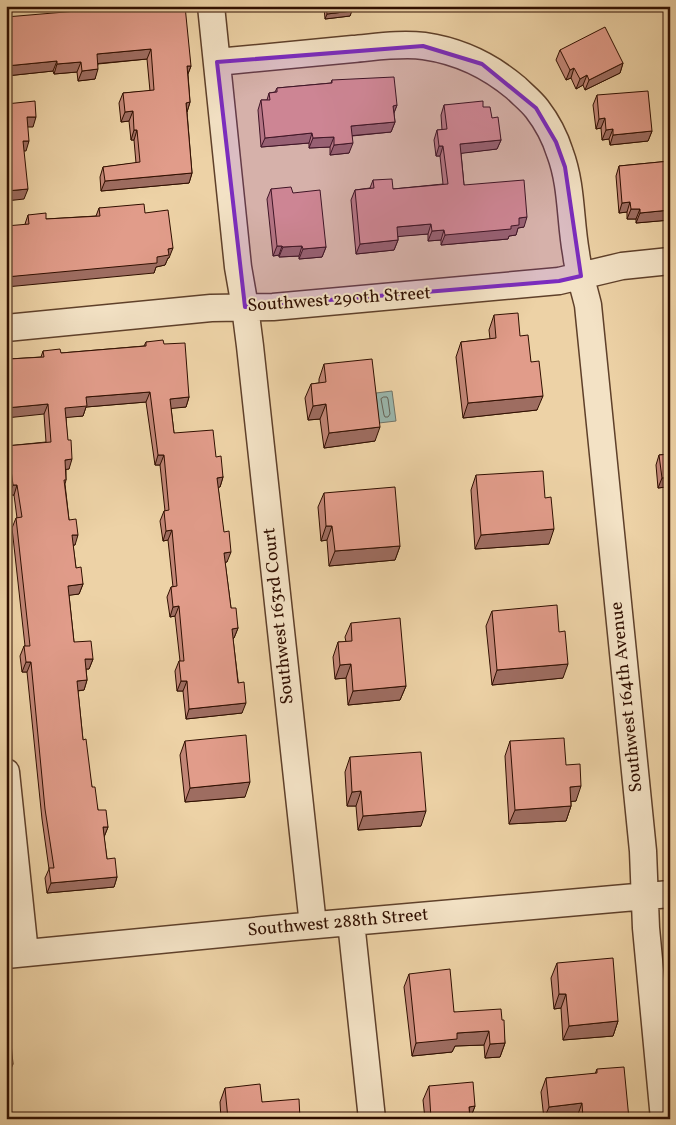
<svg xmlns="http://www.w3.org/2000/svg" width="676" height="1125" viewBox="0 0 676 1125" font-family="Vollkorn,serif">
<rect width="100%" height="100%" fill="#edd2a6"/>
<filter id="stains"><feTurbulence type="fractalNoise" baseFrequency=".004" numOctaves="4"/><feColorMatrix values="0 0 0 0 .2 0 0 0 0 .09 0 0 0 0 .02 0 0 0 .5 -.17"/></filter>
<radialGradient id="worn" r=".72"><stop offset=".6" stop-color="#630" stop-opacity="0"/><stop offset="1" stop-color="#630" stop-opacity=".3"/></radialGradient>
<path fill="#9ab6ac" stroke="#707367" d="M 392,391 L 396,421 L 379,423 L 376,393 Z"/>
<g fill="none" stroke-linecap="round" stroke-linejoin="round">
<path stroke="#656256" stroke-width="1" d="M 384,397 L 387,397 L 388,399 L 390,414 L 388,417 L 385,417 L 384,415 L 381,399 Z"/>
<g stroke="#5f402a" stroke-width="29">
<path id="minor" d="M 211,6 L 238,267 L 245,307 L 250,346 L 313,925
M 217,62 C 262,58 307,53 353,49 C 376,47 401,43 424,46 C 459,51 490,66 516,88 C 523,95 531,101 537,109 C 547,122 555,137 560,153 C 572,185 570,220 576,253 C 578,271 584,288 588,305 L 643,851 L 646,928 L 664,1119
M 6,328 L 211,308 L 273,307 L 559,281 L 622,266 L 670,261
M 6,772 L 25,953
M 351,922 L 372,1119
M 6,955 L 294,927 L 670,894"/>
</g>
<use href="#minor" stroke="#f3e2c5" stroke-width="26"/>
</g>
<path fill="#c28677" stroke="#300f00" d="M 324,6 L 351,6 L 350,16 L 325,19 Z
M 139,8 L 191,66 L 188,74 L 190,102 L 187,112 L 192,173 L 189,183 L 101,191 L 100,177 L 103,167 L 136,163 L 134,140 L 131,140 L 129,121 L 121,122 L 119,103 L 123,93 L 150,91 L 147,59 L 98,64 L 95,79 L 78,81 L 77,72 L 54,74 L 53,71 L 6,76 Z
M 560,50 L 623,63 L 620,73 L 585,90 L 583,85 L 576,89 L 571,78 L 566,80 L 556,60 Z
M 332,80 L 397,105 L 394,113 L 395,122 L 391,132 L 352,136 L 349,153 L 330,155 L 330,147 L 309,148 L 309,143 L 261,147 L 258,110 L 261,100 L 267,100 L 269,93 L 275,92 L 277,88 L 331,83 Z
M 597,95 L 652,131 L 648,141 L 610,145 L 609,139 L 602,140 L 601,128 L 596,129 L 593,105 Z
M 444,105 L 483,107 L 492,118 L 501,140 L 497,149 L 461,153 L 464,185 L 524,227 L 518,228 L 516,235 L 509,236 L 508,239 L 441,245 L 441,240 L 428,241 L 428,234 L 398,236 L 398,240 L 394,250 L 356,254 L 351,200 L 355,190 L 370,188 L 373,180 L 393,189 L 443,184 L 440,156 L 436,156 L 434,140 L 437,130 L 442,130 L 441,115 Z
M 670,161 L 670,220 L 636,223 L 636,219 L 627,219 L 627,212 L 619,213 L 616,176 L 619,166 Z
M 271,189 L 293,193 L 326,247 L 322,257 L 299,259 L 299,256 L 279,257 L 279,255 L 273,256 L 267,199 Z
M 99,208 L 145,213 L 169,258 L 168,258 L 165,265 L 156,267 L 154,273 L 25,224 L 28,215 L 46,219 L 96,216 Z
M 494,315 L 520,336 L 531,362 L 537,410 L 463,418 L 456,357 L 461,342 L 490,339 L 489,330 Z
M 146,342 L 164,344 L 189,397 L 186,407 L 171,408 L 174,433 L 216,457 L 223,477 L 220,487 L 218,487 L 227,562 L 225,562 L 231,608 L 238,628 L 234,638 L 233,639 L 242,713 L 186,719 L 183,691 L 177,691 L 175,671 L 179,661 L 180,661 L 175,616 L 170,617 L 167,597 L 171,587 L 173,587 L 168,540 L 163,541 L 160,521 L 164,511 L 165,511 L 160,465 L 155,465 L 146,402 L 86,407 L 83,416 L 66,417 L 69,469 L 66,469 L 66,480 L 65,484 L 69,520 L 75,545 L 73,545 L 76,568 L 83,584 L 79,594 L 69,595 L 74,642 L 93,659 L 89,669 L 86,669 L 87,680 L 84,690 L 78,691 L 83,740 L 92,787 L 98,810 L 108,827 L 104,837 L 107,859 L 117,877 L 114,887 L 47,893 L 45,878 L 49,869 L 42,819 L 27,672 L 22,672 L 20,656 L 24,646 L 25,646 L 12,528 L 16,518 L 17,518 L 14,495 L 9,495 L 6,472 L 6,446 L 46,442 L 44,414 L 7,364 L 9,359 L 41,357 L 43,351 L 61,353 L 144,346 Z
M 324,364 L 375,441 L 324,448 L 320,419 L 308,420 L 305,398 L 311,384 L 319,383 L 319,379 Z
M 670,454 L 670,514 L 666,487 L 658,488 L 656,465 L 659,455 Z
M 476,475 L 549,544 L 475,549 L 471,490 Z
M 324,493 L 400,546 L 395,560 L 329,566 L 327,540 L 321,541 L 318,507 Z
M 492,611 L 563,678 L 492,685 L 486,626 Z
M 351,623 L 406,686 L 400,700 L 348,705 L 346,678 L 335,679 L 333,657 L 338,642 L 346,642 L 345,637 Z
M 185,741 L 245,797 L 185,802 L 180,755 Z
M 510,741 L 566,765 L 576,801 L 571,801 L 571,806 L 566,821 L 509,824 L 505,756 Z
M 350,757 L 421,826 L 358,830 L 356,806 L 347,806 L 345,772 Z
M 557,963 L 618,1021 L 613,1036 L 563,1040 L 561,1008 L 554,1009 L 551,978 Z
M 409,974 L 454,1012 L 502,1020 L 505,1043 L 500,1057 L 485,1058 L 484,1045 L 455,1046 L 452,1052 L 412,1056 L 404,987 Z
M 597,1069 L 629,1119 L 577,1119 L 577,1117 L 557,1119 L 544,1119 L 541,1092 L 546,1078 L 595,1074 Z
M 429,1086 L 475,1106 L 470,1119 L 425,1119 L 423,1100 Z
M 225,1088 L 262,1102 L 300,1119 L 221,1119 L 220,1102 Z"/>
<path fill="#9e6d61" stroke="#300f00" d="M 352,11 L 350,16 L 325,19 L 327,14 Z
M 151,49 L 147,59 L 93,64 L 97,54 Z
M 57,61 L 53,71 L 6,76 L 6,66 Z
M 81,62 L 77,72 L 54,74 L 57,64 Z
M 623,63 L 620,73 L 585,90 L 589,80 Z
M 187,66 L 191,66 L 187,76 Z
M 574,68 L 571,78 L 566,80 L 570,70 Z
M 98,69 L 95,79 L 78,81 L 82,71 Z
M 587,75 L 583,85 L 576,89 L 580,79 Z
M 190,102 L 187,112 L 186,103 Z
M 397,105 L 393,115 L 393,106 Z
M 133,111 L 129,121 L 121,122 L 125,112 Z
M 27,117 L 36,117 L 33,127 L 24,127 Z
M 605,118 L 601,128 L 596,129 L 599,119 Z
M 395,122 L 391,132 L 348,136 L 351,126 Z
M 613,129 L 609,139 L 602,140 L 606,130 Z
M 134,130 L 137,130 L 134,140 L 131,140 Z
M 652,131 L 648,141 L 610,145 L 613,135 Z
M 312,133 L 309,143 L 261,147 L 265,138 Z
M 334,137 L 330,147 L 309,148 L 313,138 Z
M 501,140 L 497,149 L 456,154 L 460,144 Z
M 23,141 L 29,141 L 26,151 L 19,151 Z
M 353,143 L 349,153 L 330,155 L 334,145 Z
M 439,146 L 443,146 L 440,156 L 436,156 Z
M 192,173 L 189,183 L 101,191 L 105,181 Z
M 28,189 L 24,199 L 6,201 L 6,191 Z
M 630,202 L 627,212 L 619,213 L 622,203 Z
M 631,209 L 640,209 L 636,219 L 627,219 Z
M 670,210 L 670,220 L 636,223 L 640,213 Z
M 527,217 L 524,227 L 518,228 L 516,235 L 509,236 L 508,239 L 441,245 L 445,235 L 519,218 Z
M 431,224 L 428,234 L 393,237 L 397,227 Z
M 444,230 L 441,240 L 428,241 L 432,231 Z
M 398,240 L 394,250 L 356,254 L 360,244 Z
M 277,246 L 282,246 L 279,255 L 273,256 Z
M 302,246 L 299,256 L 279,257 L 283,247 Z
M 326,247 L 322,257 L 299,259 L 303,249 Z
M 173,248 L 169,258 L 168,258 L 165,265 L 156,267 L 154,273 L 6,287 L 6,277 L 157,257 L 168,249 Z
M 150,392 L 146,402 L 86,407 L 83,416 L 61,418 L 65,408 L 86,397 Z
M 543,396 L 537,410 L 463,418 L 468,403 Z
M 189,397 L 186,407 L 166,409 L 170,399 Z
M 48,404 L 44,414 L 6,418 L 6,408 Z
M 326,404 L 320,419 L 308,420 L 313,406 Z
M 380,427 L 375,441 L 324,448 L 329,433 Z
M 158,455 L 164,455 L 160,465 L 155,465 Z
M 72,459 L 69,469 L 61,470 L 65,460 Z
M 6,462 L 10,462 L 6,472 Z
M 223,477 L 220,487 L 213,488 L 217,478 Z
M 670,477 L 666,487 L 658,488 L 662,478 Z
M 13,485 L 17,485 L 14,495 L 9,495 Z
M 326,526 L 332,526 L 327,540 L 321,541 Z
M 554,529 L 549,544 L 475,549 L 481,535 Z
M 172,530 L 168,540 L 163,541 L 166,531 Z
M 72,535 L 78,535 L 75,545 L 68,545 Z
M 400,546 L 395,560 L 329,566 L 335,551 Z
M 231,552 L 227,562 L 220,563 L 224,553 Z
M 83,584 L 79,594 L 64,596 L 68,586 Z
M 179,606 L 175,616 L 170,617 L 173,607 Z
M 238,628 L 234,638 L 228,639 L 232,629 Z
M 85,659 L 93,659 L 89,669 L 81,669 Z
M 26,662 L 31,662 L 27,672 L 22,672 Z
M 351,664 L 346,678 L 335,679 L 340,665 Z
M 568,664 L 563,678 L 492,685 L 497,670 Z
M 87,680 L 84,690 L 74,691 L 77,681 Z
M 181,681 L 187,681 L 183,691 L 177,691 Z
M 406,686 L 400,700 L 348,705 L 353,691 Z
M 246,703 L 242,713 L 186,719 L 189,709 Z
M 250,782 L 245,797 L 185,802 L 190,788 Z
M 581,786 L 576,801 L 565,802 L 570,787 Z
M 361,791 L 356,806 L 347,806 L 352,792 Z
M 571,806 L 566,821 L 509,824 L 515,810 Z
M 426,811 L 421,826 L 358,830 L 363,816 Z
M 103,827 L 108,827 L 104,837 Z
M 117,877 L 114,887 L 47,893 L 51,883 Z
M 559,994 L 566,994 L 561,1008 L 554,1009 Z
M 618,1021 L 613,1036 L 563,1040 L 569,1026 Z
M 489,1031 L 484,1045 L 455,1046 L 452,1052 L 412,1056 L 416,1043 L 457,1033 Z
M 505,1043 L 500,1057 L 485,1058 L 490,1044 Z
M 13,1064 L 9,1074 L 6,1074 L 6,1065 Z
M 582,1103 L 577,1117 L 557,1119 L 544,1119 L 549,1107 Z
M 475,1106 L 470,1119 L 469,1107 Z"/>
<path fill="#e19c8a" stroke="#300f00" d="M 136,6 L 139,6 L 139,8 L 157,6 L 185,6 L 191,66 L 187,66 L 190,102 L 186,103 L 192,173 L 105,181 L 103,167 L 140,162 L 137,130 L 134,130 L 133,111 L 125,112 L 123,93 L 154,90 L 151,49 L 97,54 L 98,69 L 82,71 L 81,62 L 57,64 L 57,61 L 6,66 L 6,17 Z
M 326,6 L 351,6 L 352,11 L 327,14 Z
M 605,27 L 623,63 L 589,80 L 587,75 L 580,79 L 574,68 L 570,70 L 560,50 Z
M 394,77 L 397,105 L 393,106 L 395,122 L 351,126 L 353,143 L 334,145 L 334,137 L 313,138 L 312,133 L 265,138 L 261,100 L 270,100 L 269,93 L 277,92 L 277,88 L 332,83 L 332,80 Z
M 648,91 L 652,131 L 613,135 L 613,129 L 606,130 L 605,118 L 599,119 L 597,95 Z
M 35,101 L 36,117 L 27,117 L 29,141 L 23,141 L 28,189 L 6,191 L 6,104 Z
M 483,101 L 483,107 L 490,107 L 492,118 L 498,117 L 501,140 L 460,144 L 464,185 L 524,180 L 527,217 L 519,218 L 519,225 L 511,226 L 511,229 L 445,235 L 444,230 L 432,231 L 431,224 L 397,227 L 398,240 L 360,244 L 355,190 L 374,188 L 373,180 L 392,179 L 393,189 L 448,184 L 443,146 L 439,146 L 437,130 L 447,129 L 444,105 Z
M 670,161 L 670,210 L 640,213 L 640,209 L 631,209 L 630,202 L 622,203 L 619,166 Z
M 291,187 L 293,193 L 320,190 L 326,247 L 303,249 L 302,246 L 283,247 L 282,246 L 277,246 L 271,189 Z
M 144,204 L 145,213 L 168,210 L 173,248 L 168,249 L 169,255 L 157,257 L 157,263 L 6,277 L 6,226 L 29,224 L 28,215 L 46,213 L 46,219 L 100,216 L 99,208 Z
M 518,313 L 520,336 L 528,335 L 531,362 L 539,361 L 543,396 L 468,403 L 461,342 L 496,338 L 494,315 Z
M 163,340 L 164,344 L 185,343 L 189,397 L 170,399 L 174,433 L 213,430 L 216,457 L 221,456 L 223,477 L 217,478 L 224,532 L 229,531 L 231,552 L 224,553 L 231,608 L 236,608 L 238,628 L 232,629 L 238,683 L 244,682 L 246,703 L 189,709 L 187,681 L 181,681 L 179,661 L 184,661 L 179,606 L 173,607 L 171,587 L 177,586 L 172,530 L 166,531 L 164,511 L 169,510 L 164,455 L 158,455 L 150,392 L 86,397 L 87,406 L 65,408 L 68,440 L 71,440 L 72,459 L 65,460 L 66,480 L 64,480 L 69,520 L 76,519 L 78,535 L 72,535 L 76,568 L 81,567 L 83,584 L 68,586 L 74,642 L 91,641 L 93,659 L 85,659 L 87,680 L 77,681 L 83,740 L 86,739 L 92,787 L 95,787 L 98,810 L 106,810 L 108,827 L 103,827 L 107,859 L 115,858 L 117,877 L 51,883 L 49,868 L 54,868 L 45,809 L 31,662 L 26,662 L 24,646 L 30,646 L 16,518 L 22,517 L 17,485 L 13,485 L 10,462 L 6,462 L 6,446 L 51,442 L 48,404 L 6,408 L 6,364 L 10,363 L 9,359 L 44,357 L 43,351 L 60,349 L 61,353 L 146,346 L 146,342 Z
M 372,359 L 380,427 L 329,433 L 326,404 L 313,406 L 311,384 L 326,382 L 324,364 Z
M 670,454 L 670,477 L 662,478 L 659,455 Z
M 543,471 L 545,498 L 551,497 L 554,529 L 481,535 L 476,475 Z
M 395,487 L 400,546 L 335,551 L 332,526 L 326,526 L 324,493 Z
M 557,605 L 559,632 L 565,631 L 568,664 L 497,670 L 492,611 Z
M 400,618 L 406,686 L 353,691 L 351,664 L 340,665 L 338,642 L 352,641 L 351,623 Z
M 246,735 L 250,782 L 190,788 L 185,741 Z
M 564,738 L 566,765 L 580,764 L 581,786 L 570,787 L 571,806 L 515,810 L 510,741 Z
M 421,752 L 426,811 L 363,816 L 361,791 L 352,792 L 350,757 Z
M 613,958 L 618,1021 L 569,1026 L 566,994 L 559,994 L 557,963 Z
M 450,969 L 454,1012 L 501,1009 L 502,1020 L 504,1020 L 505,1043 L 490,1044 L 489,1031 L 457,1033 L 457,1039 L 416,1043 L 409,974 Z
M 6,1022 L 9,1022 L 13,1064 L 6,1065 Z
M 624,1067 L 629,1119 L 583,1119 L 582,1103 L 549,1107 L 546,1078 L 597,1073 L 597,1069 Z
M 473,1082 L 475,1106 L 469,1107 L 470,1119 L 431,1119 L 429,1086 Z
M 260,1084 L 262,1102 L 299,1099 L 300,1119 L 228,1119 L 225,1088 Z"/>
<path fill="#7b2cbf" fill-opacity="0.2" stroke="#7b2cbf" stroke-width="4" stroke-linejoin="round" d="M 423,46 L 482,64 L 536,108 L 556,142 L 565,167 L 581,276 L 559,281 L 245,307 L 217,62 Z"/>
<g text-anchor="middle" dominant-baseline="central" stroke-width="4" stroke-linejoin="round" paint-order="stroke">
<g font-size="18" fill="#300f00" stroke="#f3e2c5">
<text transform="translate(339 300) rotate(-4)">Southwest 290th Street</text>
<text transform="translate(279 616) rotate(-96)">Southwest 163rd Court</text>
<text transform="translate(627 697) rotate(-96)">Southwest 164th Avenue</text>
<text transform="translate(338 923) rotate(-5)">Southwest 288th Street</text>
</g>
</g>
<rect width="676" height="1125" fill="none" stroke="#edd2a6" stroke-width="25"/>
<rect x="8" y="8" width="661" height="1110" fill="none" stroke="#300f00" stroke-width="2.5"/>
<rect x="12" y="12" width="651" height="1100" fill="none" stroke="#300f00"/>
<rect width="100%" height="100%" filter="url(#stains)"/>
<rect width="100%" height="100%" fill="url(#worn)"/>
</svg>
